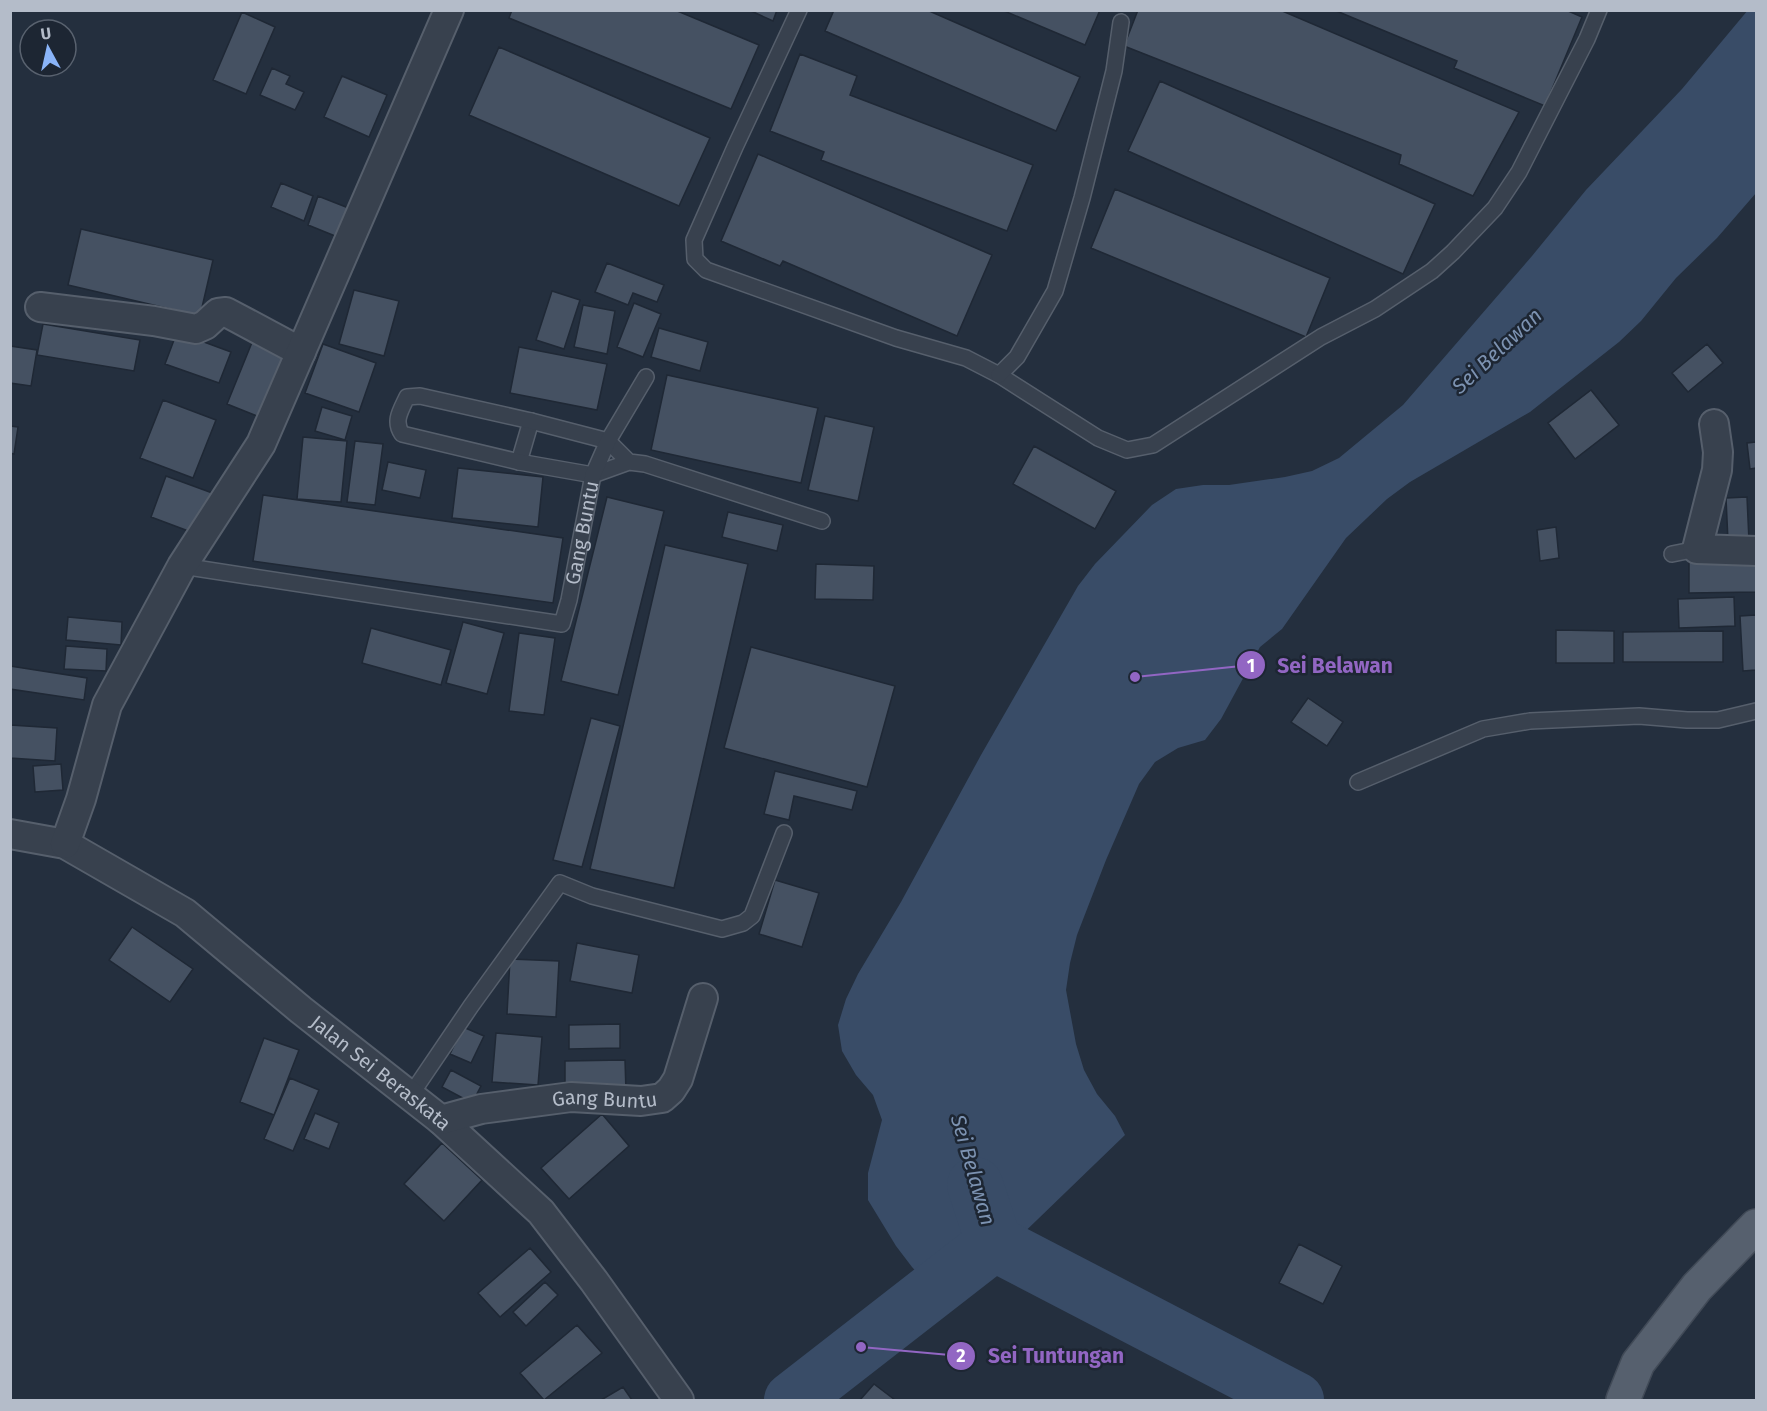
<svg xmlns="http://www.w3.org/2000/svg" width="1767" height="1411" viewBox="0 0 1767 1411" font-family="'Fira Sans',sans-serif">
<rect width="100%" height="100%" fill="#242f3e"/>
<path fill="#394c67" d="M 1748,10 L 1756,11 L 1756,193 L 1717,238 L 1676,278 L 1641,321 L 1619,342 L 1530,412 L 1410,482 L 1387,499 L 1346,538 L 1282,629 L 1260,647 L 1221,719 L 1205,740 L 1178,748 L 1155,762 L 1139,784 L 1106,860 L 1077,935 L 1070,963 L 1066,990 L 1076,1044 L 1084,1070 L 1097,1094 L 1115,1116 L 1125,1135 L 955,1299 L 930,1287 L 912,1267 L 896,1246 L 868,1200 L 868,1173 L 882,1120 L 873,1095 L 856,1075 L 842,1051 L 838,1025 L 846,999 L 858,974 L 901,902 L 981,755 L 1078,586 L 1095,564 L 1152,505 L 1176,489 L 1203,485 L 1229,485 L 1285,477 L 1312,471 L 1339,458 L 1403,405 L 1532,256 L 1586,190 L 1682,89 Z"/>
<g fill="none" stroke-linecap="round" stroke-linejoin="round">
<path stroke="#394c67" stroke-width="56" d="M 975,1185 L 994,1243 L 1296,1400
M 792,1400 L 994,1243"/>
</g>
<path fill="#455162" stroke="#1f2835" stroke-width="1.5" d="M 512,10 L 675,10 L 759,45 L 731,109 L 509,18 Z
M 749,10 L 777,10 L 773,21 Z
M 834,10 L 927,10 L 1080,77 L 1056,131 L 825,31 Z
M 1002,10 L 1100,10 L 1085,45 Z
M 1138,10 L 1280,10 L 1519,112 L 1473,196 L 1399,164 L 1401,155 L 1124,46 Z
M 1334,10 L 1566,10 L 1582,17 L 1545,106 L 1454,68 L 1457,61 Z
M 242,12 L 275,27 L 246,94 L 213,80 Z
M 499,47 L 710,138 L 679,206 L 469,115 Z
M 800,54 L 857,76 L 850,95 L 1033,165 L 1007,231 L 821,160 L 824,152 L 770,131 Z
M 272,68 L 290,76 L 286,84 L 304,92 L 295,110 L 260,95 Z
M 342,76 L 387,95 L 369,137 L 324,117 Z
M 1160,81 L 1435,204 L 1403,274 L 1128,151 Z
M 758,154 L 992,255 L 957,336 L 783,261 L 780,266 L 721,241 Z
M 281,183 L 313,196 L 304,221 L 271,207 Z
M 1115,189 L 1330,278 L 1306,337 L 1091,248 Z
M 318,196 L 351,209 L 340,238 L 308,225 Z
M 81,229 L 213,260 L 200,316 L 68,285 Z
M 607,263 L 664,285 L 657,302 L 633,293 L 628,305 L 595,292 Z
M 354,290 L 399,301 L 384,356 L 339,344 Z
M 552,291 L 580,300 L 564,349 L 536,340 Z
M 634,303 L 661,314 L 643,357 L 617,347 Z
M 583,305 L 615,311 L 607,354 L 574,347 Z
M 43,324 L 140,340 L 134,371 L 37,355 Z
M 659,328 L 708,342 L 700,371 L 651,357 Z
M 177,332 L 231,352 L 219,383 L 165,364 Z
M 253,340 L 288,354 L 262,418 L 227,404 Z
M 323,344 L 376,363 L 359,412 L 305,393 Z
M 1707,344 L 1723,363 L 1688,392 L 1672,373 Z
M 10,346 L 37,350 L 31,386 L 10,383 Z
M 519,347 L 607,364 L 597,410 L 510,393 Z
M 667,375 L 818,408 L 801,483 L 651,450 Z
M 1591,390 L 1619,425 L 1575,459 L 1548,423 Z
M 163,400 L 216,420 L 193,478 L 140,458 Z
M 322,407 L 352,416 L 345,440 L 315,431 Z
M 825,416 L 874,427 L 858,501 L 808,490 Z
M 10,426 L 18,427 L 14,454 L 10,453 Z
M 303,437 L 347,441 L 341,502 L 297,499 Z
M 355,441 L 383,444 L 375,505 L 347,502 Z
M 1756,442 L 1756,468 L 1750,469 L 1747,443 Z
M 1034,446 L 1116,491 L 1095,529 L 1013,484 Z
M 388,462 L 426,470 L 420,498 L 382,490 Z
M 458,468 L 543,477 L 538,527 L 452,518 Z
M 166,476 L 215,494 L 199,535 L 151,517 Z
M 263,495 L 563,538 L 553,603 L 253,561 Z
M 607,497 L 664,511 L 618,695 L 561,681 Z
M 1747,497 L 1749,541 L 1728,541 L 1726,498 Z
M 728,512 L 783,525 L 777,551 L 722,537 Z
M 1556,527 L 1559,558 L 1540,561 L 1537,530 Z
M 665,545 L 748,564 L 674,888 L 590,869 Z
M 1756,561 L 1756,592 L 1689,593 L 1689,562 Z
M 816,564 L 874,566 L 873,600 L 815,599 Z
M 1734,597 L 1735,626 L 1679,628 L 1678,599 Z
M 1756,615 L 1756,670 L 1743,671 L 1740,616 Z
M 68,617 L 122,622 L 121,645 L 66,640 Z
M 463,622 L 504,633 L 487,694 L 446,683 Z
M 371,628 L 451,650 L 441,685 L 362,663 Z
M 1556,630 L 1614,631 L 1614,663 L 1556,663 Z
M 1723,631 L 1723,662 L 1623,662 L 1623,632 Z
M 519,633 L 555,638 L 544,715 L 509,711 Z
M 66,646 L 107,649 L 106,671 L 64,669 Z
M 751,647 L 895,686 L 867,787 L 724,748 Z
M 10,666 L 87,678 L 84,700 L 10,689 Z
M 1308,698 L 1343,722 L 1327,746 L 1291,722 Z
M 591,718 L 620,726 L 582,867 L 553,860 Z
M 10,725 L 57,728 L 55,761 L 10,758 Z
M 61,764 L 63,790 L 35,792 L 33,766 Z
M 775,771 L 857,791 L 852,810 L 794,796 L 789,820 L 764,814 Z
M 775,880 L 819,893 L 802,947 L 759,934 Z
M 132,927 L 193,969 L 170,1002 L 109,960 Z
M 577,943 L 639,955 L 632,993 L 570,981 Z
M 510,959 L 559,961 L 556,1017 L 507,1014 Z
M 620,1024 L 620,1048 L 569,1049 L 569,1025 Z
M 463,1027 L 484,1036 L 471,1063 L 450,1054 Z
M 496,1033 L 542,1037 L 538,1085 L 492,1082 Z
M 264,1038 L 299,1050 L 274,1115 L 240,1102 Z
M 625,1060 L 626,1092 L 565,1093 L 565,1061 Z
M 451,1070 L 481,1086 L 472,1103 L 442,1087 Z
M 290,1078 L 319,1090 L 293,1151 L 264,1139 Z
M 315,1113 L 339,1123 L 329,1149 L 304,1139 Z
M 602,1114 L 629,1146 L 569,1199 L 541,1168 Z
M 442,1143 L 482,1180 L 444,1221 L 404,1184 Z
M 1299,1244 L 1342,1266 L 1323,1304 L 1279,1283 Z
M 530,1248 L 551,1272 L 500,1317 L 478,1293 Z
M 545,1282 L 558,1295 L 526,1326 L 513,1312 Z
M 577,1325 L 602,1353 L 544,1400 L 520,1373 Z
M 874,1384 L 895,1400 L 860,1400 Z
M 623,1387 L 632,1400 L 601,1400 Z"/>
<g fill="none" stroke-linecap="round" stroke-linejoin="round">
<g stroke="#565f6c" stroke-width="18">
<g id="service">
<path d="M 799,10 L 735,147 L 694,240 L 695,259 L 706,270 L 896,338 L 966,358 L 999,375 L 1098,438 L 1127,450 L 1153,445 L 1321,337 L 1375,309 L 1432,271 L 1453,252 L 1495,208 L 1519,172 L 1587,39 L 1599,10"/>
<path d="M 999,375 L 1017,357 L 1055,291 L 1082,198 L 1114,71 L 1121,22"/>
<path d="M 519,462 L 531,421"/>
<path d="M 629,462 L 608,441 L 531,421 L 420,396 L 407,397 C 401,410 393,421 402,434 L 519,462 L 593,475 L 629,462 L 645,464 L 822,521"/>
<path d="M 1672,554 L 1697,549"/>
<path id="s1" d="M 182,566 L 562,624 L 569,600 L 593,475 L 608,441 L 646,377"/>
<path d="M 1358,782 L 1483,729 L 1530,721 L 1639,716 L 1687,720 L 1718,720 L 1756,711"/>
<path d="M 410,1096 L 471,1006 L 560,883 L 592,896 L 722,929 L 743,923 L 752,916 L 784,833"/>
</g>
</g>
<g stroke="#565f6c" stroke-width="32">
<g id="minor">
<path d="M 40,307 L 154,321 L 196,329 L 205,325 L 218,313 L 226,312 L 301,352"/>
<path d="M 1714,424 L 1718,452 L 1717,470 L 1697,549 L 1756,551"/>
<path id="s2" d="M 10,834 L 65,844 L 185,913 L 301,1010 L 441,1120 L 541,1212 L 594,1281 L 679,1400"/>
<path d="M 65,844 L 81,799 L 107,705 L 182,566 L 261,444 L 449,10"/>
<path id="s3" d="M 441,1120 L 481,1109 L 571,1097 L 641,1101 L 662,1098 L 671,1090 L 678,1079 L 703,998"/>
</g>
</g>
<g stroke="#414a57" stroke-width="36">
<path id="primary" d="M 1623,1400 L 1638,1363 L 1697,1287 L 1756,1226"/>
</g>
<use href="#service" stroke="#38414e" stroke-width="15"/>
<use href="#minor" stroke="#38414e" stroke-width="28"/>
<use href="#primary" stroke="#56606e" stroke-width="33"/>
</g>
<g text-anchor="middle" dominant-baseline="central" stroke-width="5" stroke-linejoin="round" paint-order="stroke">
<g font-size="20" fill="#b4bcc9" stroke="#1d2633">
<text stroke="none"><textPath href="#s1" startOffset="478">Gang Buntu</textPath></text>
<text stroke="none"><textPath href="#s2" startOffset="447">Jalan Sei Beraskata</textPath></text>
<text stroke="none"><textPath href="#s3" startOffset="166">Gang Buntu</textPath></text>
</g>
<g font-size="21" font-style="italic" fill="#7c92b1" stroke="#1d2633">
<text transform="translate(1497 351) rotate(-43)">Sei Belawan</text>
<text transform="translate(973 1170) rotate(74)">Sei Belawan</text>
</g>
</g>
<path fill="none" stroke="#9266c3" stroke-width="2" d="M1135 677L1251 665M861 1347L961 1356"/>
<g fill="#9266c3" stroke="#1d2633" stroke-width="2">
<circle cx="1135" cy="677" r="6"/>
<circle cx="861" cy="1347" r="6"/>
<circle cx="1251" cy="665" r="15"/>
<circle cx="961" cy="1356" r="15"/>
</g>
<g font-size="18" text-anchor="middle" font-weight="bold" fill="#fff">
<text x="1251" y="672">1</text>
<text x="961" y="1362">2</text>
</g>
<g font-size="21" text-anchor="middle" font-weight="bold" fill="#9266c3" stroke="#1d2633" stroke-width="5" stroke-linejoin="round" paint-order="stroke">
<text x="1335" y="673">Sei Belawan</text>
<text x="1056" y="1363">Sei Tuntungan</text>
</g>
<rect width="1767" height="1411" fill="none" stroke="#b4bcc9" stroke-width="24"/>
<g transform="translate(48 48) rotate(352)"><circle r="28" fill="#1d2633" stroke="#59626f" stroke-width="1.5"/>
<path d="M0-4.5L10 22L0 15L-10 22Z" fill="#8ab4f8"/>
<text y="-9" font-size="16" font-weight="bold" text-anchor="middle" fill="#b4bcc9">U</text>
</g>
</svg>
